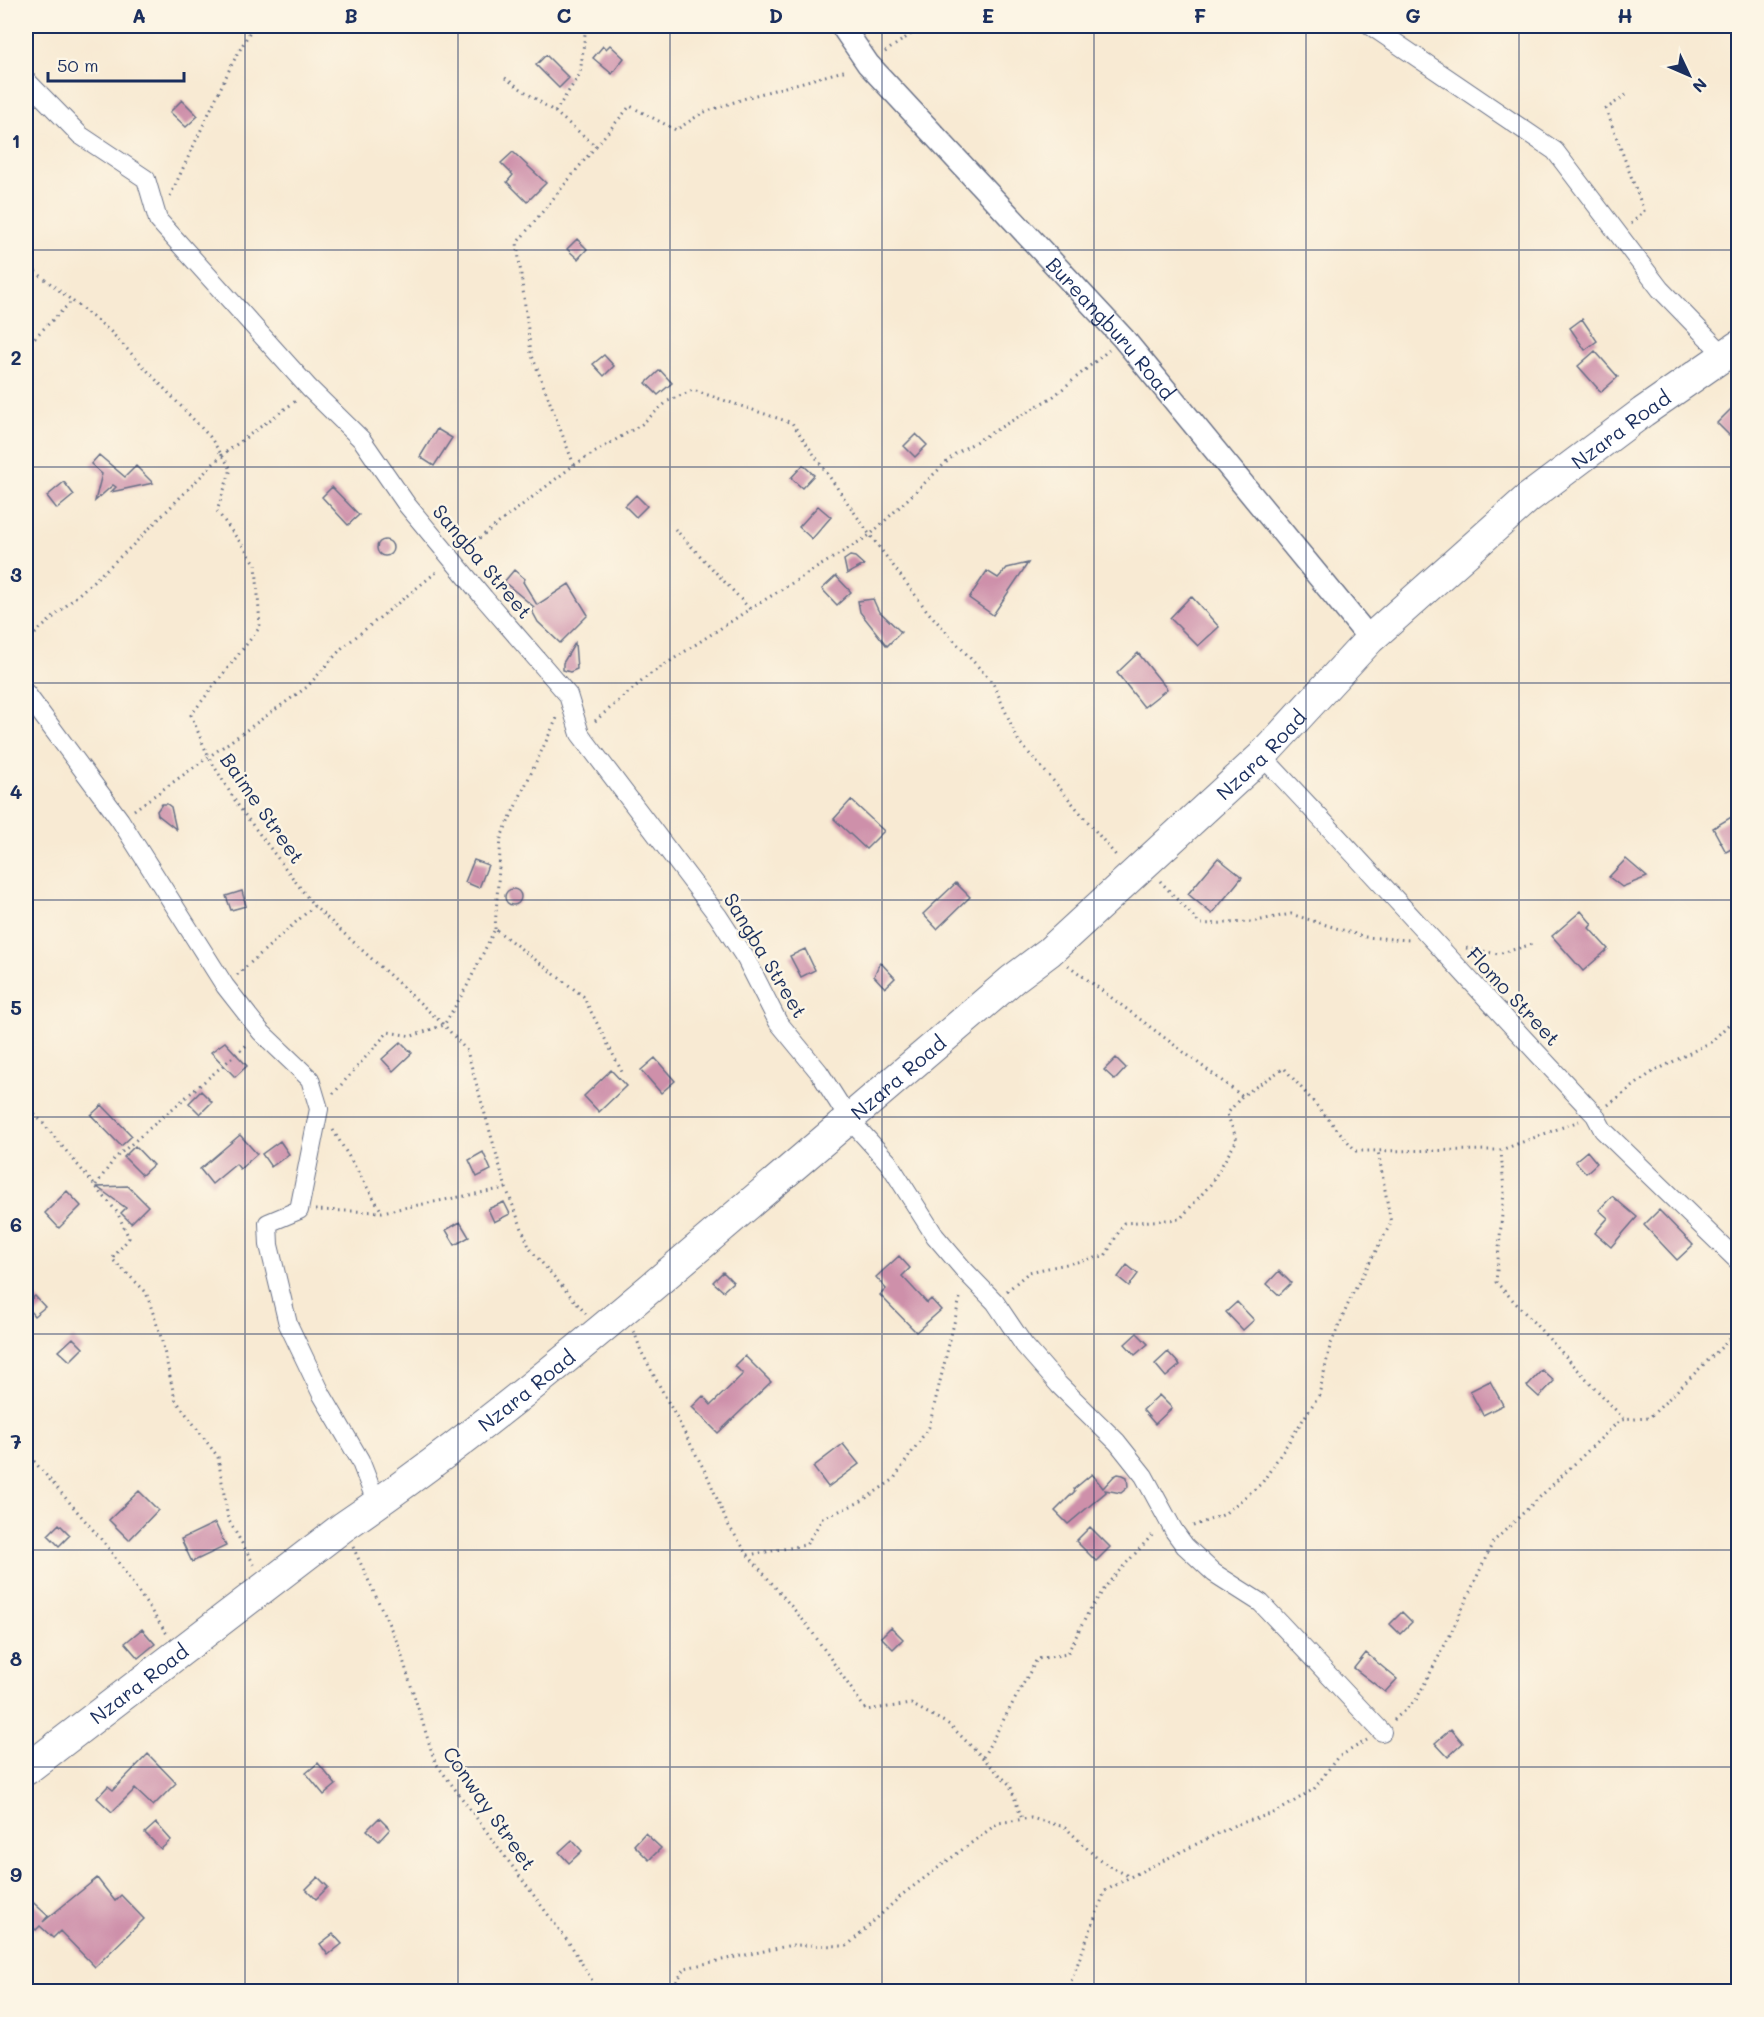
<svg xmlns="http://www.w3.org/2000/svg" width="1764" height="2017" viewBox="0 0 1764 2017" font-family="Mali,sans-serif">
<rect width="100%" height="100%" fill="#fcf5e5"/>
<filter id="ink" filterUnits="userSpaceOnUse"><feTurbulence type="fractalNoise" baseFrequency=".0167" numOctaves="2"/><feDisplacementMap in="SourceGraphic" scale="12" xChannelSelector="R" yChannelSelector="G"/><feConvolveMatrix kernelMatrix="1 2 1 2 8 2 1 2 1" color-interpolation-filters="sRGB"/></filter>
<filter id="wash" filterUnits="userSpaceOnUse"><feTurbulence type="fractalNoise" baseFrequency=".008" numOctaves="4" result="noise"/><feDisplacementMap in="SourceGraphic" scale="24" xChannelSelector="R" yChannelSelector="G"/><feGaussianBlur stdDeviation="1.35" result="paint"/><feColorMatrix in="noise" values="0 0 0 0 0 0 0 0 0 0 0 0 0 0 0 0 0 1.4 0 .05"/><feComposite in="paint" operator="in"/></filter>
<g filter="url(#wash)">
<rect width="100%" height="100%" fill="#f8ead3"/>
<g id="blocks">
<path fill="#ce90aa" d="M 610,45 L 624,58 L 612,74 L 593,58 L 603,46 L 606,49 Z
M 546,55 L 569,78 L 559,88 L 536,65 Z
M 182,100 L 198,116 L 186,127 L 170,112 Z
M 513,152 L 546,183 L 527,202 L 507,182 L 513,175 L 501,163 Z
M 577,239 L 587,249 L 578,259 L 567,249 Z
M 1582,319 L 1597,341 L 1585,350 L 1570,328 Z
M 1595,351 L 1618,377 L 1601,392 L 1578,366 Z
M 604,355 L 614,366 L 604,376 L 593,364 Z
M 660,370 L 672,383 L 658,395 L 646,383 Z
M 1738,402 L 1738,426 L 1729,435 L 1717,423 Z
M 437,429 L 452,438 L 434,466 L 420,457 Z
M 916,434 L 927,445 L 915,457 L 904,446 Z
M 99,455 L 125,477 L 136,466 L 153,483 L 111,492 L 116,487 L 113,485 L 95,501 L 102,474 L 91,464 Z
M 803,465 L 814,475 L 802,488 L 791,478 Z
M 64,482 L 74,495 L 57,509 L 47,496 Z
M 332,487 L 359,515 L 348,525 L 322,497 Z
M 636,495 L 647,506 L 636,517 L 625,506 Z
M 818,506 L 831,517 L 812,539 L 799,527 Z
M377 548a8 8 0 1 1 16 0a8 8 0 1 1-16 0Z
M 850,556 L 855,557 L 864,565 L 847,574 L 844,560 Z
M 1028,563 L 993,615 L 969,598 L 987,571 L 998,578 L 1007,568 Z
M 514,570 L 525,579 L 523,582 L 537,605 L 569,584 L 588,615 L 560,643 L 538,622 L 531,609 L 534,607 L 504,582 Z
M 836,576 L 851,592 L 837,605 L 822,589 Z
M 1191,596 L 1219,627 L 1198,646 L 1170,618 Z
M 873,599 L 878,610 L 901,632 L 887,646 L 860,612 L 858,601 Z
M 575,643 L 577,669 L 570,672 L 563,670 L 563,663 Z
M 1138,653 L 1167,689 L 1144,707 L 1117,673 Z
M 851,800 L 884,831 L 866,849 L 834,819 Z
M 162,804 L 167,804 L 171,807 L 176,829 L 158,815 L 157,811 Z
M 1738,813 L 1738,845 L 1726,852 L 1713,828 Z
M 1218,858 L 1242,877 L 1212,914 L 1188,894 Z
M 1626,859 L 1647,877 L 1622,887 L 1609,877 Z
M 474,860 L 488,865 L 479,888 L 465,882 Z
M 956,883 L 970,897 L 937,929 L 923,914 Z
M505 897a8 8 0 1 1 16 0a8 8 0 1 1-16 0Z
M 242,891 L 246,906 L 231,910 L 226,896 Z
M 1581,911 L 1592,924 L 1589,928 L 1608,949 L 1583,971 L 1552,936 Z
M 805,949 L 815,970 L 801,977 L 790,956 Z
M 880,962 L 895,978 L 885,988 L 874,976 Z
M 225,1042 L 247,1066 L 235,1077 L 211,1052 Z
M 401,1042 L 412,1053 L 393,1071 L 382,1059 Z
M 655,1058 L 675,1081 L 661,1093 L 641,1070 Z
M 1116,1058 L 1126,1068 L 1115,1080 L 1104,1070 Z
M 611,1070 L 626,1086 L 599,1112 L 584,1096 Z
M 201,1091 L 212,1102 L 200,1114 L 189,1103 Z
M 102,1105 L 132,1136 L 121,1146 L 91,1115 Z
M 240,1135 L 257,1154 L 240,1169 L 236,1164 L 212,1184 L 200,1169 Z
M 280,1141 L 289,1154 L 271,1167 L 262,1154 Z
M 135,1146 L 153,1165 L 142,1175 L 124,1157 Z
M 1587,1151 L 1597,1163 L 1586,1173 L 1575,1161 Z
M 483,1152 L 491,1170 L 477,1177 L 469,1160 Z
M 128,1186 L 148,1206 L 131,1223 L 121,1213 L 126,1208 L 97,1187 Z
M 67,1191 L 81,1206 L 59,1228 L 45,1213 Z
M 1612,1196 L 1637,1217 L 1611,1247 L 1595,1233 L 1608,1218 L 1599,1210 Z
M 504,1202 L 510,1214 L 494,1222 L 488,1209 Z
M 1659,1210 L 1693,1245 L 1677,1260 L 1644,1225 Z
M 460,1222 L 469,1237 L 455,1245 L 446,1230 Z
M 899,1256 L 910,1268 L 902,1276 L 927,1303 L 931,1299 L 941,1310 L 916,1332 L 880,1295 L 886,1289 L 876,1277 Z
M 1127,1265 L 1138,1274 L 1129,1286 L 1118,1277 Z
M 1279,1271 L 1291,1283 L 1279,1295 L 1267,1284 Z
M 723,1272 L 733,1282 L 723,1291 L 713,1282 Z
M 35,1296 L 45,1307 L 34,1316 L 26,1306 L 26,1303 Z
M 1237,1302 L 1254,1320 L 1243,1330 L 1226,1312 Z
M 1137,1333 L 1148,1344 L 1135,1355 L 1125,1344 Z
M 73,1338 L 83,1348 L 70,1361 L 59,1351 Z
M 1168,1352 L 1180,1365 L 1166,1377 L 1155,1364 Z
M 745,1356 L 771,1382 L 718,1433 L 692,1407 L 703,1396 L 711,1405 L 743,1374 L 735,1366 Z
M 1542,1370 L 1554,1381 L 1539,1397 L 1527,1386 Z
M 1490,1381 L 1503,1405 L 1483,1415 L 1470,1391 Z
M 1159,1395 L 1172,1408 L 1155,1424 L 1143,1410 Z
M 843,1444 L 859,1464 L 828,1487 L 813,1467 Z
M 1092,1474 L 1103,1488 L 1114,1476 L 1118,1474 L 1123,1475 L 1127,1477 L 1128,1487 L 1121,1493 L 1105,1490 L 1106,1492 L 1068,1524 L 1055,1511 L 1075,1491 L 1074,1489 Z
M 139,1491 L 158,1510 L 129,1540 L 109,1520 Z
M 215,1523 L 226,1546 L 192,1562 L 181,1539 Z
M 59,1524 L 70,1535 L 59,1546 L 48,1535 Z
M 1090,1527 L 1110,1547 L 1096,1561 L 1076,1541 Z
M 1402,1612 L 1412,1622 L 1400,1634 L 1390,1624 Z
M 891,1627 L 903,1639 L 893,1649 L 881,1637 Z
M 142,1629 L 155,1644 L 138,1658 L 125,1643 Z
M 1366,1653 L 1397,1679 L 1385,1692 L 1354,1668 Z
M 1451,1729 L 1463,1743 L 1448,1757 L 1435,1743 Z
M 148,1754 L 176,1783 L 153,1806 L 135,1789 L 112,1812 L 97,1798 L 108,1786 L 113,1790 Z
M 318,1763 L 336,1785 L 324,1795 L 306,1773 Z
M 379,1818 L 390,1829 L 379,1841 L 367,1830 Z
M 156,1823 L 171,1840 L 161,1849 L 145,1833 Z
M 645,1833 L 661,1848 L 649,1860 L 634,1845 Z
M 572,1840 L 582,1851 L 569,1863 L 559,1852 Z
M 318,1877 L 328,1887 L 316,1899 L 306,1889 Z
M 97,1878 L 115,1901 L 121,1895 L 144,1919 L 95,1967 L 60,1931 L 53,1938 L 40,1926 L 36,1930 L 26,1921 L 26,1896 L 48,1916 L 43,1922 Z
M 333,1934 L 342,1944 L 328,1955 L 320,1944 Z"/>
</g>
</g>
<g filter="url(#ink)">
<use href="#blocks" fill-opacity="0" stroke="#687087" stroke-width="1.5"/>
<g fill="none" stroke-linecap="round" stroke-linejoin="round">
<g stroke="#687087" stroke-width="20">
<path id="minor" d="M 1371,26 L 1555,151 L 1660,289 L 1724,355
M 26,80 L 80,135 L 146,179 L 158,220 L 309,388 L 362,440 L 407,505 L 484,598 L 568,695 L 580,734 L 718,916 L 746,959 L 778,1022 L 819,1072 L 849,1119 L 888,1162 L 935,1236 L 965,1271 L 995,1302 L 1024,1345 L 1059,1385 L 1117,1442 L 1144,1476 L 1174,1531 L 1185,1546 L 1214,1573 L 1261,1603 L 1382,1732
M 26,693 L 120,820 L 225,986 L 261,1032 L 310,1079 L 319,1109 L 299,1210 L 268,1223 L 269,1245 L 288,1324 L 322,1395 L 360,1460 L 377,1504
M 1262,756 C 1374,874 1483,996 1595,1115 L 1603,1130 L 1738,1261"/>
</g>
<g stroke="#687087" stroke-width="25">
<g id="tertiary">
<path id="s1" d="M 842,26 L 868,64 L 1123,338 L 1370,639"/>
</g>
</g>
<g stroke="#687087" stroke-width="32">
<g id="primary">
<path id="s2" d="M 26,1770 L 343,1527 C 478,1435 603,1329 727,1223 C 823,1141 918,1060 1013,979 L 1049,952 L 1262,756 L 1370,639 L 1527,499 L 1643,412 L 1738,346"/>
</g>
</g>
<path stroke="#687087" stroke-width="3" stroke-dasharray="1.5 4.5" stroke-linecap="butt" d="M 885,52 L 923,26
M 505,78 L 555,112 L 596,146 L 517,243 L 531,353 L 574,465
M 1626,95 L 1606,109 L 1644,211 L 1631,224
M 555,112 L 580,74 L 586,26
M 596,146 L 630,106 L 676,130 L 702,113 L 752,96 L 847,70
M 170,196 L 231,66 L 253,26
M 26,264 L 110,331 L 210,437 L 231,469 L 217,511 L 256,564 L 260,627 L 191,715 L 208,756 L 239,807 L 314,906 L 444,1025 L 467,1051 L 506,1188 L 530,1249 L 586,1314
M 26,346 L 72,301
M 465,549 L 574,465 L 642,424 L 668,401 L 693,390 L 792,423 L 870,535 L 928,612 L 993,683 L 1019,742 L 1058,786 L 1118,858
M 750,609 L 870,535 L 955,454 L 1054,396 L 1109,350
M 26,642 L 131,547 L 222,455 L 297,400
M 595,721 L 649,675 L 750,609 L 675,529
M 134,810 L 307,687 L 342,648 L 439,570
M 1160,881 L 1200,924 L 1251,922 L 1291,914 L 1365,937 L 1409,940
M 495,929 L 501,837 L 557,718
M 1466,948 L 1498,954 L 1533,944
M 1068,965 L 1242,1096
M 237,975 L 314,906
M 333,1094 L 388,1032 L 412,1036 L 444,1025 L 467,986 L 495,929 L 583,996 L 622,1072
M 1608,1105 L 1651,1073 L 1711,1042 L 1738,1015
M 26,1106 L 42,1122 L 117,1212 L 129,1238 L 112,1259 L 146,1292 L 161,1337 L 175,1399 L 218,1457 L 228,1519 L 255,1566
M 333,1130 L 382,1212
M 1501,1150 L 1504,1192 L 1496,1282 L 1623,1418
M 96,1185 L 115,1158 L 248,1044
M 315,1210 L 382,1212 L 506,1188
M 1007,1291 L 1029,1272 L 1105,1256 L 1124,1223 L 1180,1219 L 1210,1185 L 1237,1140 L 1227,1114 L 1242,1096 L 1284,1068 L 1356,1151 L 1501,1150 L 1579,1121
M 634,1331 L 641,1351 L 708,1477 L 727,1523 L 748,1555 L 808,1626 L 866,1710 L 911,1704 L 950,1725 L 1010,1785 L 1022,1819
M 26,1452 L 107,1546 L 167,1634
M 1193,1526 L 1223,1515 L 1262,1483 L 1319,1395 L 1330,1346 L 1352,1295 L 1391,1223 L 1378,1151
M 353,1547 L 398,1644 L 435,1762 L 572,1947 L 599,1992
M 748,1555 L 806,1545 L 823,1518 L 860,1502 L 893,1480 L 929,1427 L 961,1294
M 1394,1720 L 1416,1700 L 1450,1635 L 1493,1542 L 1620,1420 L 1649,1418 L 1738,1331
M 983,1757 L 1037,1659 L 1067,1654 L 1089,1611 L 1109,1582 L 1155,1532
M 670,1992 L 685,1968 L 792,1945 L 847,1946 L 903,1894 L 998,1823 L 1031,1818 L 1065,1827 L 1099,1860 L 1130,1877 L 1235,1825 L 1277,1812 L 1314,1789 L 1337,1758 L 1367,1740
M 1067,1992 L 1105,1891 L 1130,1877"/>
<use href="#minor" stroke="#fff" stroke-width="18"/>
<use href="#tertiary" stroke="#fff" stroke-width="22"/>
<use href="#primary" stroke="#fff" stroke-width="30"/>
</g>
</g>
<path fill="none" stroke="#1b2f5e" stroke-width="1.5" stroke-opacity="0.55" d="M 245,26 L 245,1992M 458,26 L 458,1992M 670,26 L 670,1992M 882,26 L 882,1992M 1094,26 L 1094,1992M 1306,26 L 1306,1992M 1519,26 L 1519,1992M 26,250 L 1738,250M 26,467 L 1738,467M 26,683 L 1738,683M 26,900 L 1738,900M 26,1117 L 1738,1117M 26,1334 L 1738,1334M 26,1550 L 1738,1550M 26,1767 L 1738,1767"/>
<g text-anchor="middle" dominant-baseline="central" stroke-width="5" stroke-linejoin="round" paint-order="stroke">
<g font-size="20" fill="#1b2f5e" stroke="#fcf5e5">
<text stroke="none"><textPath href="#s1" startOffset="405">Bureangburu Road</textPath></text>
<text stroke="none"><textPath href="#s2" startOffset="2086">Nzara Road</textPath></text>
<text transform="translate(483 561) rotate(50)">Sangba Street</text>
<text stroke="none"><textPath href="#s2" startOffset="1600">Nzara Road</textPath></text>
<text transform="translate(263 808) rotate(55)">Baime Street</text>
<text transform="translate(766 955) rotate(59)">Sangba Street</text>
<text transform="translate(1514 996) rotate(47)">Flomo Street</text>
<text stroke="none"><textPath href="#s2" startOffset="1114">Nzara Road</textPath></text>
<text stroke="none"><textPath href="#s2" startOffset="628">Nzara Road</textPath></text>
<text stroke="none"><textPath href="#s2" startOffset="142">Nzara Road</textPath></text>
<text transform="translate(490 1808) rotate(55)">Conway Street</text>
</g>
</g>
<rect width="1764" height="2017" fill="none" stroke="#fcf5e5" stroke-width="66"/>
<g transform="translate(1689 75) rotate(134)" stroke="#fcf5e5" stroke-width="4.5" paint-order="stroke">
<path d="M0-4.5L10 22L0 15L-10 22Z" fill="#1b2f5e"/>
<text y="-9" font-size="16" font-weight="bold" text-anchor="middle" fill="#1b2f5e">N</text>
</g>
<path d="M48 72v9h136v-9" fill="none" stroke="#1b2f5e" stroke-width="3"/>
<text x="57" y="72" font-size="18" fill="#1b2f5e" stroke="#fcf5e5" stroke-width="4.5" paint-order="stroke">50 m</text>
<rect x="33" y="33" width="1698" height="1951" fill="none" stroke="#1b2f5e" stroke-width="2"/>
<g font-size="20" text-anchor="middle" font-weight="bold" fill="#1b2f5e">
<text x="139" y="23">A</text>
<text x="351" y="23">B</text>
<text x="564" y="23">C</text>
<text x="776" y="23">D</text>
<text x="988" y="23">E</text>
<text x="1200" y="23">F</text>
<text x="1413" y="23">G</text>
<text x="1625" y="23">H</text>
<text x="16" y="148">1</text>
<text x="16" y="365">2</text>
<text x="16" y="582">3</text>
<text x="16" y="799">4</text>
<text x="16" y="1015">5</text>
<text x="16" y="1232">6</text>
<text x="16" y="1449">7</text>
<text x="16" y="1666">8</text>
<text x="16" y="1882">9</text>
</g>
</svg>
